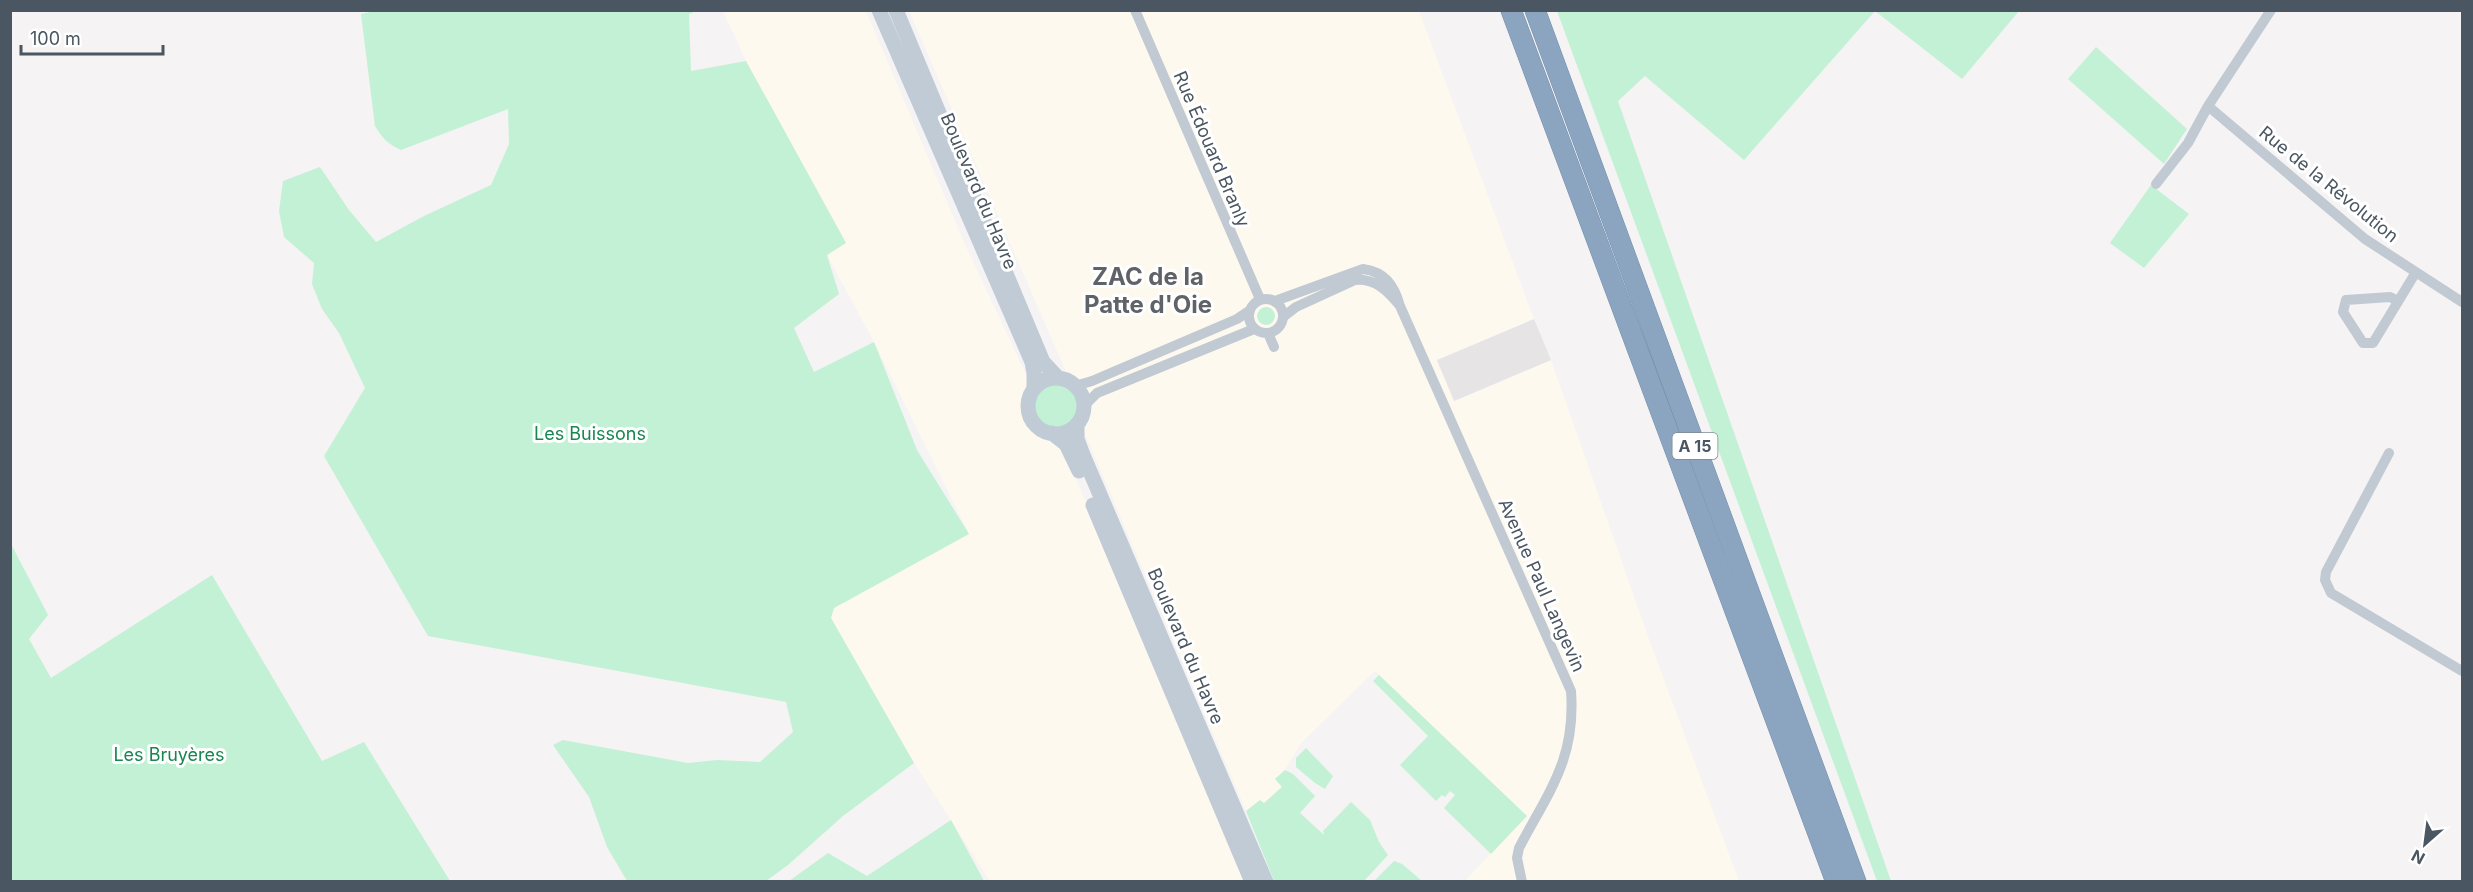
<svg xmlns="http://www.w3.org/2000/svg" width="2473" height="892" viewBox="0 0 2473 892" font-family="Inter,sans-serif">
<rect width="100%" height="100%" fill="#f5f3f3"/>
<path fill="#fdf9ef" d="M 723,11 L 866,11 L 964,242 L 1029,381 L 1021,410 L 1030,430 L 1053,440 L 1065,452 L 1244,881 L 990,881 L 914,763 L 831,618 L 834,608 L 969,534 L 874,342 L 827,255 L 846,242 L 746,61 Z
M 909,11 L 1419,11 L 1534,319 L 1437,361 L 1455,401 L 1551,360 L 1650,642 L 1739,881 L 1465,881 L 1526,815 L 1375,671 L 1301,743 L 1285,770 L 1275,779 L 1282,786 L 1264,803 L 1260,800 L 1246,811 L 1082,427 L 1089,409 L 1087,394 L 1076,379 L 1066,372 Z"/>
<path fill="#e6e4e5" d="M 1534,319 L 1551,360 L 1454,401 L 1437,360 Z"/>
<path fill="#c3f1d5" d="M 375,11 L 696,11 L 689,14 L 691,71 L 746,61 L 846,243 L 827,255 L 839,294 L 794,328 L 814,372 L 874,342 L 917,450 L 969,534 L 834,608 L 831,618 L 914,763 L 843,816 L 788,865 L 766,881 L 627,881 L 607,847 L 589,797 L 553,745 L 563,740 L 688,763 L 717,760 L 760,762 L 793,732 L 786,702 L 428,636 L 324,456 L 365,388 L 339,333 L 322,309 L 312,284 L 314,263 L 284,237 L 279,211 L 283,181 L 320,167 L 349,210 L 376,242 L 424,216 L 491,185 L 509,144 L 508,109 L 401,150 C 389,145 382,138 375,126 L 361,14 Z
M 1557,11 L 2019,11 L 1962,79 L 1875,11 L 1744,160 L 1645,76 L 1618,101 L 1891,881 L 1877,881 Z
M 2096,47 L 2187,129 L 2164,164 L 2068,79 Z
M 2151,185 L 2189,214 L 2144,268 L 2110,243 Z
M1257 316a9 9 0 1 1 18 0a9 9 0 1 1-18 0Z
M1034 406a22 22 0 1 1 44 0a22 22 0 1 1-44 0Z
M 10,542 L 48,615 L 29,639 L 51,678 L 212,575 L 322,761 L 364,742 L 450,881 L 11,881 Z
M 1379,675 L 1527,816 L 1491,854 L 1444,808 L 1455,795 L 1450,791 L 1445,797 L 1442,795 L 1436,801 L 1400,765 L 1428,736 L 1373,681 Z
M 1306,748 L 1333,776 L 1325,789 L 1315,783 L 1296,767 L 1296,758 Z
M 1285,770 L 1293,774 L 1315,796 L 1300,813 L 1324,835 L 1323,831 L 1351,802 L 1370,820 L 1379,842 L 1388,855 L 1364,881 L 1274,881 L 1246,811 L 1260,800 L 1264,803 L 1282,787 L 1275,779 Z
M 951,820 L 984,881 L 789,881 L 828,853 L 867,876 Z
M 1394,861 L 1402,864 L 1422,881 L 1374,881 Z"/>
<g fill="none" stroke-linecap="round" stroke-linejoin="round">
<g stroke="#7690ad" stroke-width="21">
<path id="highway" d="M 1511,10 L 1836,882
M 1535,10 L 1856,882"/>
</g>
<path stroke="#c1cad2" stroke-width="10" d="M 1135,10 L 1260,299
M 2208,106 L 2365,239 L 2462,302
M 2156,184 L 2188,143 L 2208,106 L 2271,10
M1249 316a17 17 0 1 1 34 0a17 17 0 1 1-34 0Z
M 1275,301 L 1363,269 C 1385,272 1394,285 1400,306 C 1388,291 1375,278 1355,280 L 1296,307 L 1283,317
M 2398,301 L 2390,297 L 2346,300 L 2343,312 L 2363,343 L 2373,343 L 2416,272
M 1400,306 L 1571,691 C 1576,759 1549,791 1519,848 L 1517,858 L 1522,882
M 1268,333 L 1274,347
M 1075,386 L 1092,381 L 1237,319 L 1249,311
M 1084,406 L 1097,393 L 1254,329
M 2389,453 L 2326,572 L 2325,580 L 2331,593 L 2462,671"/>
<path stroke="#c1cbd6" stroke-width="15" d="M 879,10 L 1032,362 L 1034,373 L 1034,389
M 896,10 L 1043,362 L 1058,378
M1028 406a28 28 0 1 1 56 0a28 28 0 1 1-56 0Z
M 1077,424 L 1077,439 L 1083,455 L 1266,882
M 1052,433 L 1066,444 L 1079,471
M 1093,505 L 1252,882"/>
<use href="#highway" stroke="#8ba5c1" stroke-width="20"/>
</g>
<g text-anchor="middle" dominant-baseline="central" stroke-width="6" stroke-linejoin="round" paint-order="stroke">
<rect fill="#fff" stroke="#808990" stroke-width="1.5" x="1672.5" y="433" width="45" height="26" rx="4.5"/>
<g font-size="16" font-weight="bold" fill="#4a5661">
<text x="1695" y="446">A 15</text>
</g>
<g font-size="18" fill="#4a5661" stroke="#fff">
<text transform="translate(1212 149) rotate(67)">Rue Édouard Branly</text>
<text transform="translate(2329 184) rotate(39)">Rue de la Révolution</text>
<text transform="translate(979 191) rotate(67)">Boulevard du Havre</text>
<text transform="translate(1542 585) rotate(66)">Avenue Paul Langevin</text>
<text transform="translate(1186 646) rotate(67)">Boulevard du Havre</text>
</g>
<g font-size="18" fill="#17864f" stroke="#fff">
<text x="590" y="433">Les Buissons</text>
<text x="169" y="754">Les Bruyères</text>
</g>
<g font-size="24" font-weight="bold" fill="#5f6368" stroke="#fff">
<text x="1148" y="276">ZAC de la<tspan x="1148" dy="28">Patte d'Oie</tspan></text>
</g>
</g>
<rect width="2473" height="892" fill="none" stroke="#4a5661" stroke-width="24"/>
<g transform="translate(2425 844) rotate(208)" stroke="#ffffff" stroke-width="4.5" paint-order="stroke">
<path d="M0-4.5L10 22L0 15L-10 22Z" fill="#4a5661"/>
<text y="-9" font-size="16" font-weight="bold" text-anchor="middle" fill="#4a5661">N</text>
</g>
<path d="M21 45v9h142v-9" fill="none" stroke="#4a5661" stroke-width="3"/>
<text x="30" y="45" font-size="18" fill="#4a5661" stroke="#ffffff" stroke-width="4.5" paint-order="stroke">100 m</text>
</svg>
